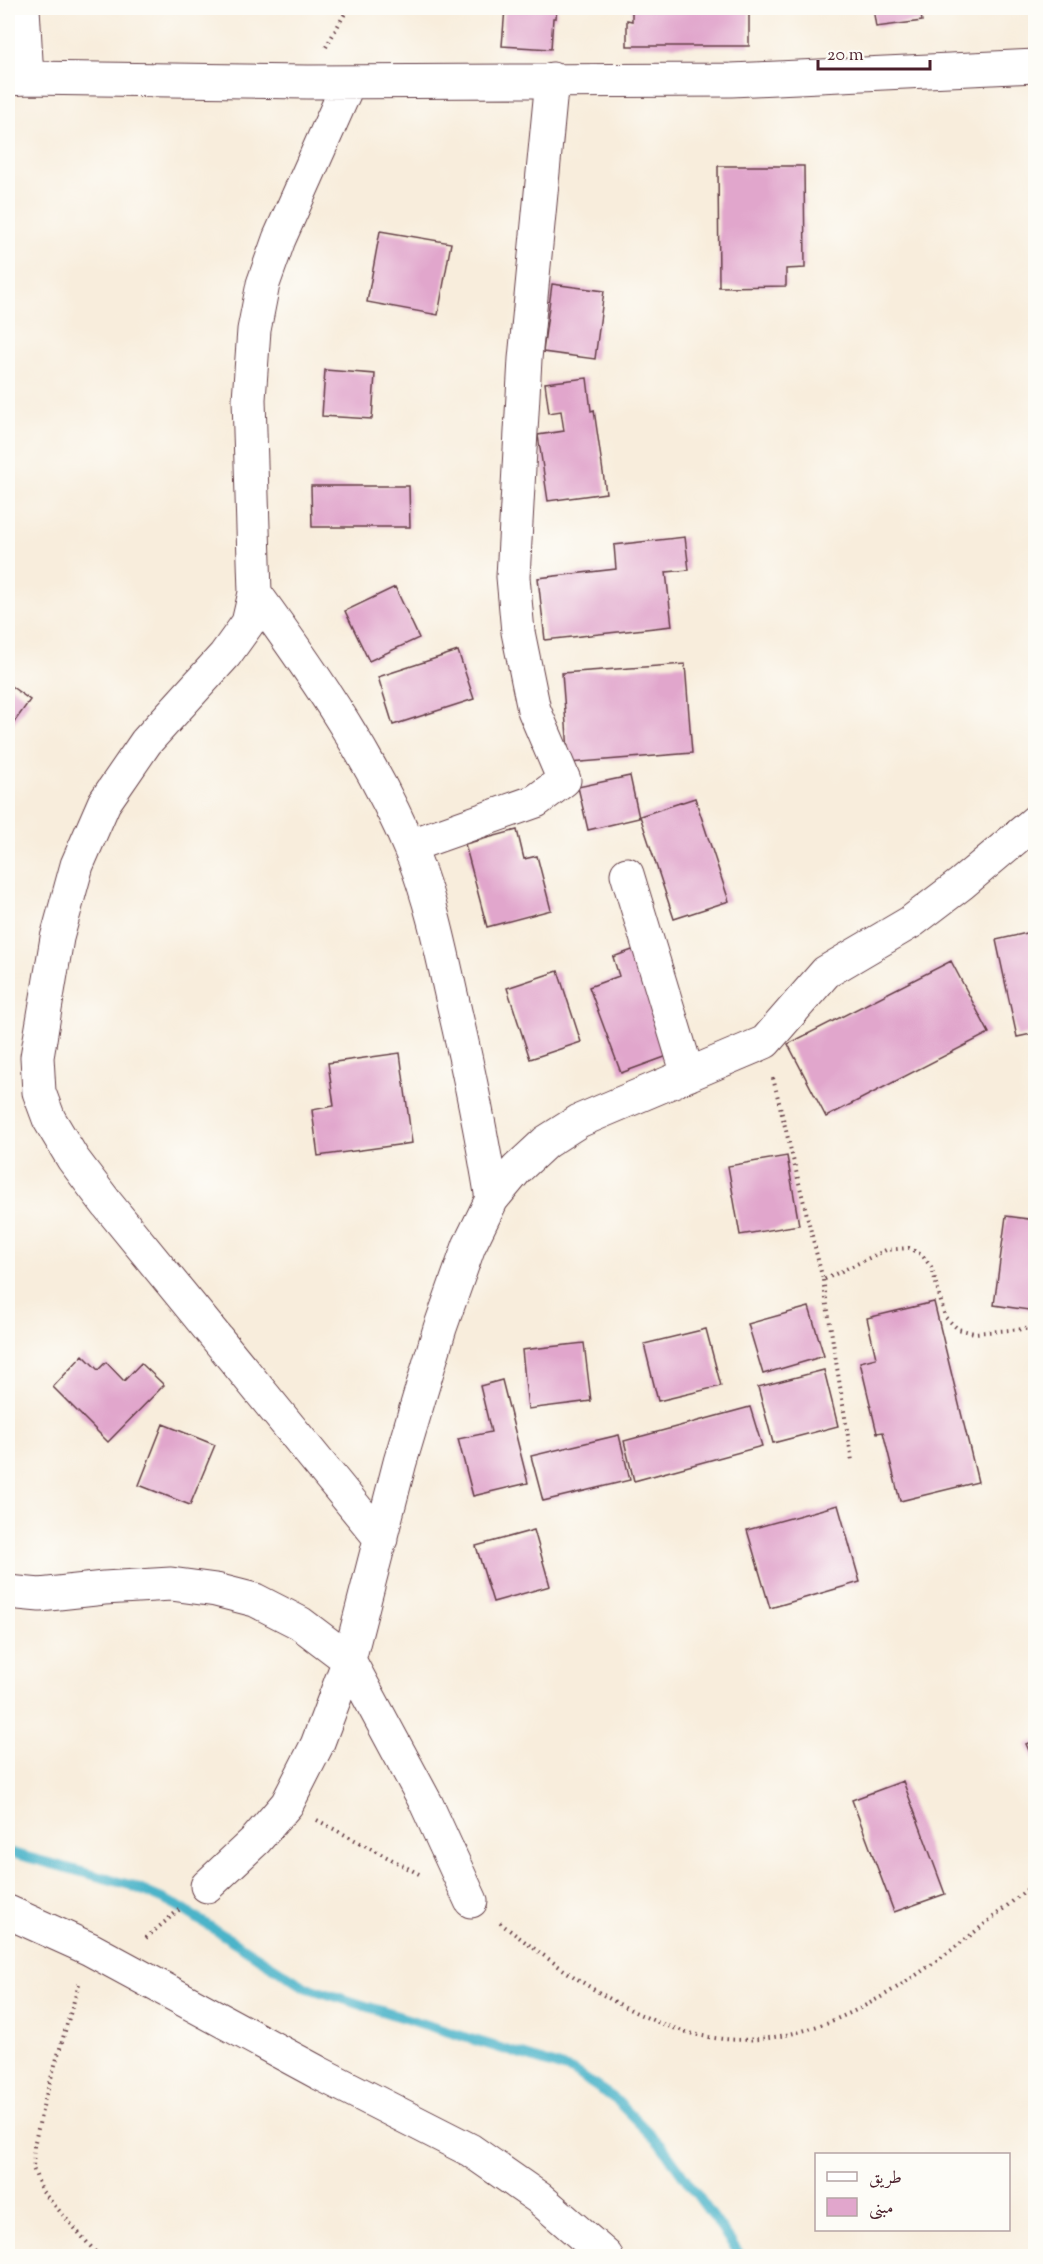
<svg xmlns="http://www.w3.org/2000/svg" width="1043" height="2264" viewBox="0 0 1043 2264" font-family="'Sorts Mill Goudy',Amiri,serif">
<rect width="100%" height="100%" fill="#fdfcf7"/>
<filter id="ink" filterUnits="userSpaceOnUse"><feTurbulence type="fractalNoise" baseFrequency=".0167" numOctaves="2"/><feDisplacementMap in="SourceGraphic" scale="12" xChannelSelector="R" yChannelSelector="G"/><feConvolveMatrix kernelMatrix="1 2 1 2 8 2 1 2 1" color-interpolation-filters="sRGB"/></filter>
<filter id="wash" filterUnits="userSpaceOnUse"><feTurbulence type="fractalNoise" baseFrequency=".008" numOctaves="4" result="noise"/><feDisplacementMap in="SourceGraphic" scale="24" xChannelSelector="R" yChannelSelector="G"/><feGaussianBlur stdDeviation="1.35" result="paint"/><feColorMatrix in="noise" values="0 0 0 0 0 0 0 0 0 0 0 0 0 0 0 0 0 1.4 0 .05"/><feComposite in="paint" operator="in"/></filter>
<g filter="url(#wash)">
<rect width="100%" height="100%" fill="#f8eddc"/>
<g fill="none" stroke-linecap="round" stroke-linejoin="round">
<path stroke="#4bb4c9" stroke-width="10" d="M 8,1852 L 130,1885 L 176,1905 L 305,1987 L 573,2071 L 615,2099 L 662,2146 L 741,2256"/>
</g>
<g id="blocks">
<path fill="#e1a6cc" d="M 505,8 L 557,8 L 556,18 L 553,18 L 551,49 L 502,46 Z
M 632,8 L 749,8 L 749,46 L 627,46 L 627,20 L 632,21 Z
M 873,8 L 920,8 L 922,21 L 876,27 Z
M 718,166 L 804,166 L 805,268 L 786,269 L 786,286 L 719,287 Z
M 380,231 L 451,243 L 438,315 L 367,302 Z
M 552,284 L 604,291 L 595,359 L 543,352 Z
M 325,370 L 375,374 L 372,419 L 322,416 Z
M 587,378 L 591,411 L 594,410 L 606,493 L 548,501 L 538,435 L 564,431 L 561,411 L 549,413 L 545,383 Z
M 311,486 L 409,486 L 410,527 L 312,527 Z
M 685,537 L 689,570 L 666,572 L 672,626 L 545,640 L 538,578 L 616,569 L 614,545 Z
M 395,587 L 419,638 L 369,661 L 345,611 Z
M 458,651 L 474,699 L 393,725 L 378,677 Z
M 685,664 L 692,753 L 569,763 L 562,673 Z
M 8,684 L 30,700 L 8,731 Z
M 630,776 L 639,818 L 588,830 L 578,787 Z
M 695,798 L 729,901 L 674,919 L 640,816 Z
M 517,830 L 524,859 L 537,856 L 551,910 L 487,927 L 465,844 Z
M 1036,931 L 1036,1033 L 1017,1037 L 996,940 Z
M 635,949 L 673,1054 L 621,1073 L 589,987 L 619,976 L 613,957 Z
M 951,961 L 989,1033 L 826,1117 L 788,1044 Z
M 558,971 L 581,1042 L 530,1059 L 507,988 Z
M 400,1053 L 412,1143 L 318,1156 L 312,1110 L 334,1106 L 328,1063 Z
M 787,1156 L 799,1225 L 740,1235 L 728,1166 Z
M 1006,1216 L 1036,1220 L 1036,1311 L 994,1305 Z
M 934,1302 L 978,1482 L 900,1501 L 883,1432 L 877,1433 L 860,1362 L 876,1358 L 867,1318 Z
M 809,1307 L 824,1356 L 763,1374 L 748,1324 Z
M 706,1329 L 721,1386 L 658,1401 L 644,1344 Z
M 584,1343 L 591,1401 L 528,1409 L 522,1350 Z
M 83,1355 L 98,1370 L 106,1362 L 124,1381 L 141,1363 L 164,1385 L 108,1442 L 53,1387 Z
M 824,1370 L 838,1426 L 773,1443 L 758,1387 Z
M 502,1380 L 528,1483 L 473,1496 L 458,1439 L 491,1432 L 480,1386 Z
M 750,1407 L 762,1446 L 634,1481 L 624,1441 Z
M 163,1424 L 215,1445 L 190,1505 L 139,1485 Z
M 619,1435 L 630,1480 L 543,1501 L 531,1456 Z
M 838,1505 L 860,1582 L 770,1608 L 747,1530 Z
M 534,1530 L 550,1586 L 493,1602 L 476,1546 Z
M 1036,1740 L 1036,1766 L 1026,1744 Z
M 903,1781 L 945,1894 L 894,1912 L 852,1800 Z"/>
</g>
</g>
<g filter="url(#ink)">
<use href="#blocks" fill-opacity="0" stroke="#643e46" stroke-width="1.5"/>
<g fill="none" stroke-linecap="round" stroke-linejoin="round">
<g stroke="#643e46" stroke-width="35">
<path id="minor" d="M 23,8 L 27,78
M 8,79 L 27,78 L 308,82 L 731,80 L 1036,66
M 349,82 L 279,239 L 263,284 L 254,330 L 249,399 L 255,593 L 248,623 L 225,655 L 146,742 L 104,803 L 77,865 L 57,938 L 37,1057 L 39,1092 L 49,1119 L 73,1159 L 107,1204 L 381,1539
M 255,593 C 316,677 375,762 414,858 C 431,901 441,949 451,994 C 467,1062 481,1130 492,1199
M 409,846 L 536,801 L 564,780 L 534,710 L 518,632 L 513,577 L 525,359 L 552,79
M 627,874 L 688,1075
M 8,1592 L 40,1595 L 104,1588 L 171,1584 L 216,1590 L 255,1600 L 300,1623 L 349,1660 L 426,1803 L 471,1901
M 207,1886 L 256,1840 L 287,1804 L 317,1745 L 349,1660 L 400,1462 L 440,1328 L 469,1246 L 492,1199 L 517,1169 L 546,1142 L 579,1121 L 765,1042 L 826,972 L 911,922 L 961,884 L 1036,821
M 8,1912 L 90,1949 L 319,2073 L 470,2150 L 539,2198 L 606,2256"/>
</g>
<path stroke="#643e46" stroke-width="4" stroke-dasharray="1.5 4.5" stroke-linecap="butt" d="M 326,47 L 348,8
M 773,1078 L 823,1280 L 886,1250 L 909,1248 L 922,1255 L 932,1268 L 945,1317 L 958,1329 L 974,1333 L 1036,1328
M 823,1280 L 852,1461
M 317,1820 L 419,1874
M 500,1923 C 556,1965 614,2010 683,2031 C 815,2072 941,1960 1036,1882
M 146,1938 L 181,1908
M 79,1984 L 44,2102 L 34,2146 L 33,2168 L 42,2191 L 99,2256"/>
<use href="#minor" stroke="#fff" stroke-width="33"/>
</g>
</g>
<rect width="1043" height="2264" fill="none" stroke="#fdfcf7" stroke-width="30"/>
<rect x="815" y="2153" width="195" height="78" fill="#fdfcf7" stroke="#b5a4a5" stroke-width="1.5"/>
<rect x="827" y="2172" width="30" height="9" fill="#ffffff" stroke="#b5a4a5" stroke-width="1.5"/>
<text x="869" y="2183" font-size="18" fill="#4a1f2b">طريق</text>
<rect x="827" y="2198" width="30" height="18" fill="#e1a6cc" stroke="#b5a4a5" stroke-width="1.5"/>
<text x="869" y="2213" font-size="18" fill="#4a1f2b">مبنى</text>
<path d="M818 60v9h112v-9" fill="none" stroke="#4a1f2b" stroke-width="3"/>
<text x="827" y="60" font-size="18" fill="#4a1f2b" stroke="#fdfcf7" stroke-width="4.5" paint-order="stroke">20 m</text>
</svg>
